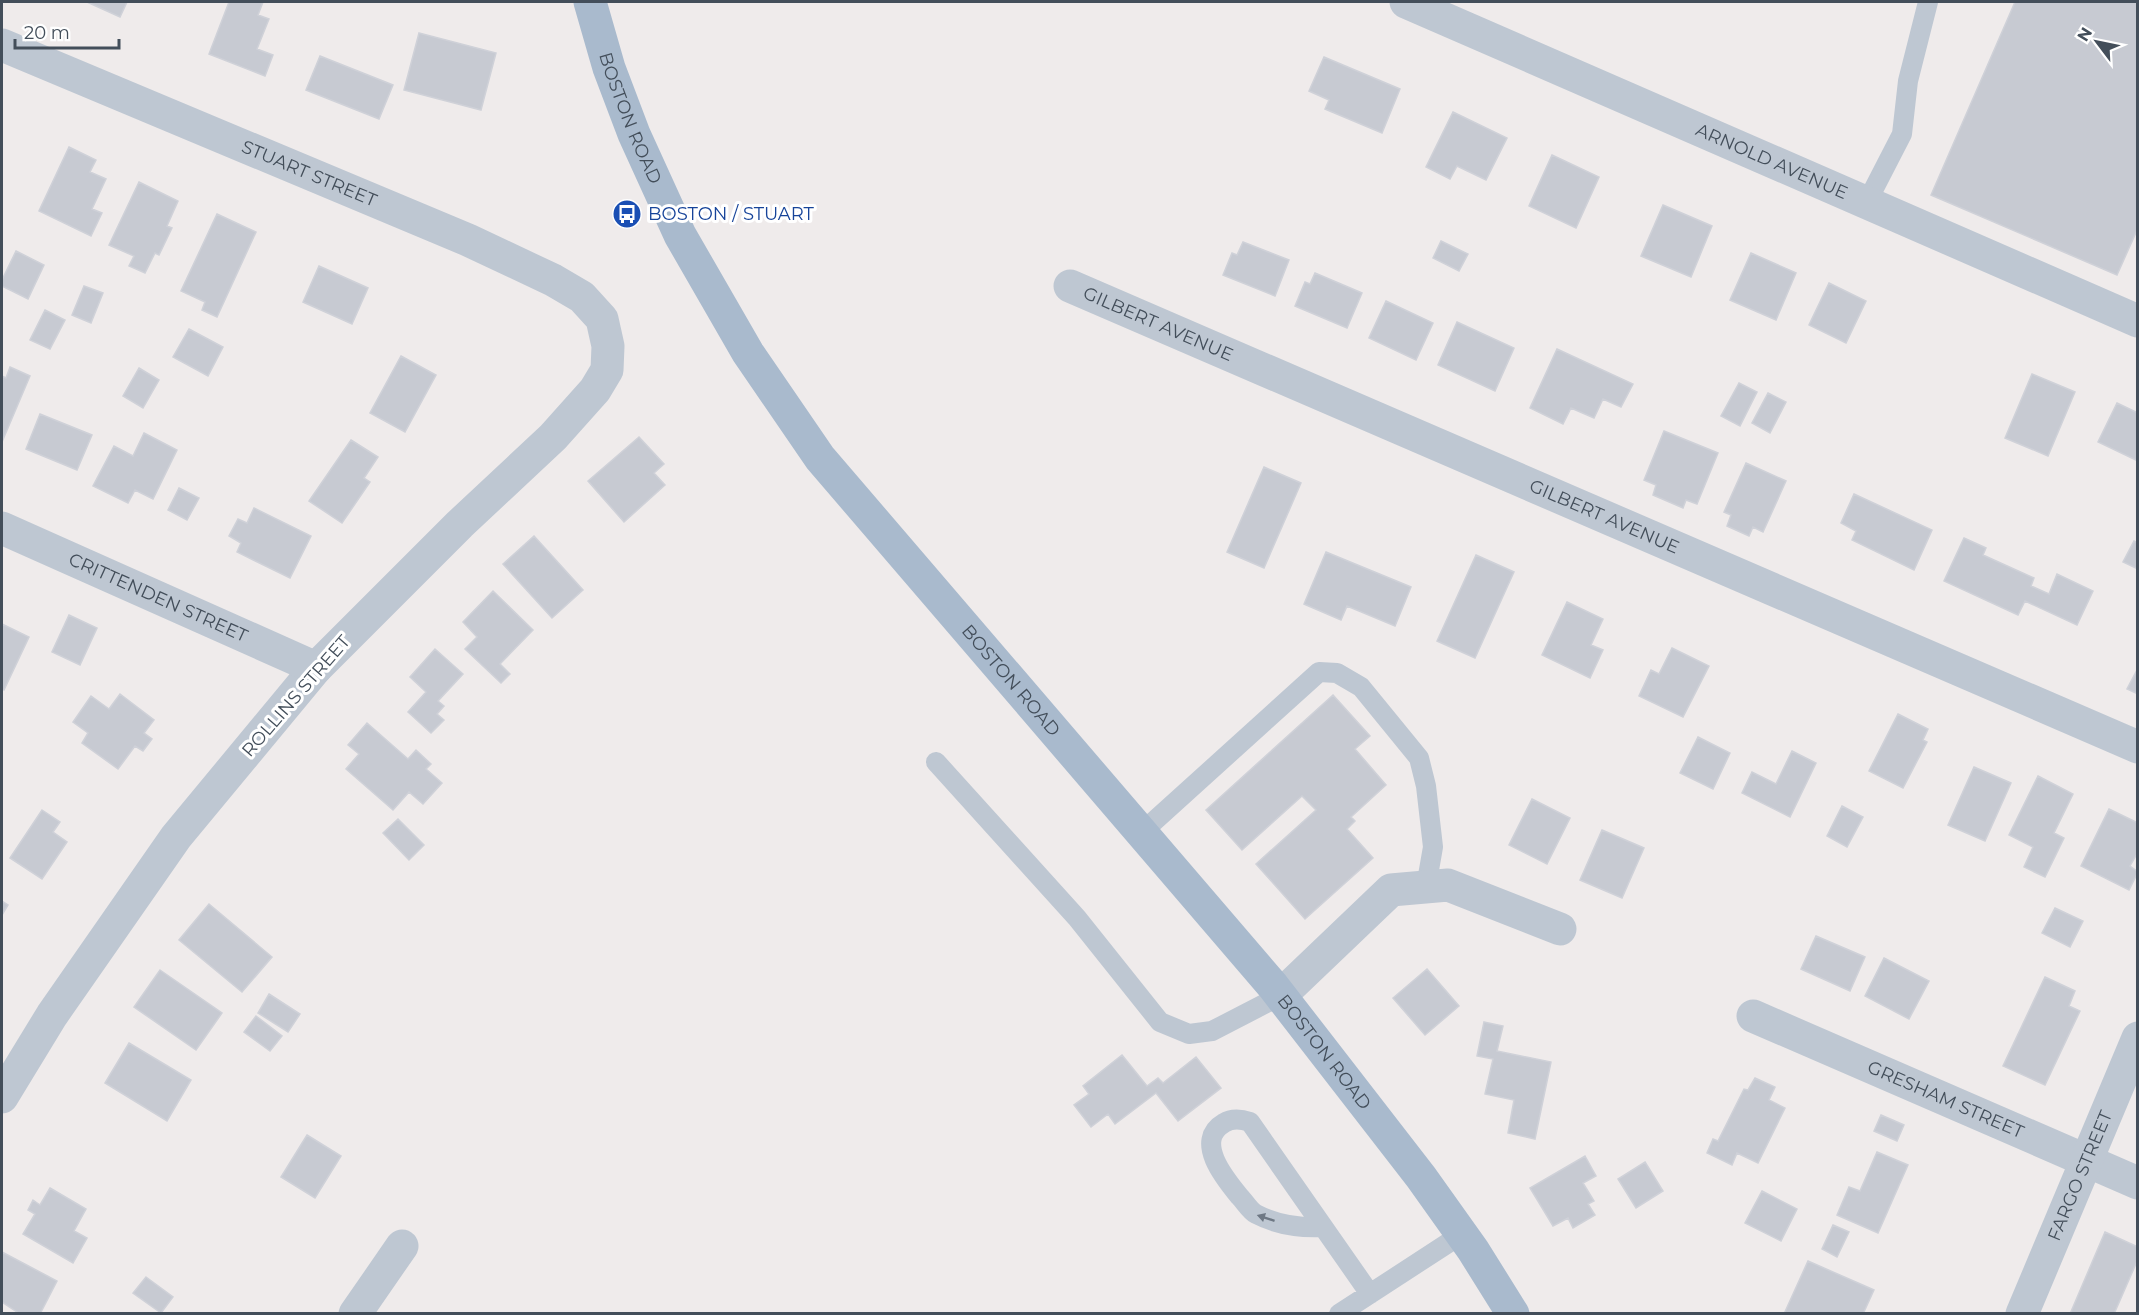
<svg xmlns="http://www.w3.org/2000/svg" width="2139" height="1315" viewBox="0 0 2139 1315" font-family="Montserrat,sans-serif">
<rect width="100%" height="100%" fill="#efebeb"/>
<path fill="#c7cad2" stroke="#cfd1d8" stroke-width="1.5" d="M 87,2 L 127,2 L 120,17 Z
M 229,2 L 263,2 L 258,15 L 269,19 L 257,49 L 273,55 L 265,76 L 209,54 Z
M 2015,2 L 2138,2 L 2138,228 L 2117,275 L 1931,195 Z
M 419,33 L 496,53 L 481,110 L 404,90 Z
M 320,56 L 393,85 L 379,119 L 306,90 Z
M 1324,57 L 1400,89 L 1382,133 L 1325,109 L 1329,100 L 1309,91 Z
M 1453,112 L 1507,138 L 1486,180 L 1457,166 L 1450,179 L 1426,167 Z
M 69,147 L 96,160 L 90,172 L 106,179 L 92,209 L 102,213 L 91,236 L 39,211 Z
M 1552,155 L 1599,177 L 1576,228 L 1529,206 Z
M 139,182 L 178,201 L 167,226 L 172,228 L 159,255 L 155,253 L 145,273 L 129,266 L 134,256 L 109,245 Z
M 1663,205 L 1712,226 L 1691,277 L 1641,256 Z
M 217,214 L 256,232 L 217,317 L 202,310 L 205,302 L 181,291 Z
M 1441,241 L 1468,254 L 1459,271 L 1433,258 Z
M 1243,242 L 1289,260 L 1275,296 L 1223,275 L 1232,253 L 1237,255 Z
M 16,251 L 44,265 L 28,299 L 2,286 L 2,280 Z
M 1751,253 L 1796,273 L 1776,320 L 1730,300 Z
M 319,266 L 368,288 L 352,324 L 303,302 Z
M 1315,273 L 1362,293 L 1347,328 L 1295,306 L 1305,282 L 1310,284 Z
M 1829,283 L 1866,301 L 1846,343 L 1809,325 Z
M 84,286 L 103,293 L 91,323 L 72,315 Z
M 1386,301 L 1433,323 L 1416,360 L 1369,338 Z
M 45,310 L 65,320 L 50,349 L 30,340 Z
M 1457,322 L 1514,348 L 1495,391 L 1438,365 Z
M 189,329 L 223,347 L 208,376 L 173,357 Z
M 1557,349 L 1633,384 L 1621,407 L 1603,399 L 1594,418 L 1571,408 L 1563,424 L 1530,408 Z
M 401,356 L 436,375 L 405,432 L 370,413 Z
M 10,367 L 30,376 L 2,442 L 2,376 L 6,378 Z
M 139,368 L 159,380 L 143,408 L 123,396 Z
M 2032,374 L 2075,392 L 2048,456 L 2005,438 Z
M 1739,383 L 1757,392 L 1740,426 L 1721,416 Z
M 1768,393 L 1786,402 L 1770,433 L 1752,423 Z
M 2117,403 L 2138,413 L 2138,461 L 2098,442 Z
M 40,414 L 92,435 L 77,470 L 26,449 Z
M 1664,431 L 1718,453 L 1697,504 L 1686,500 L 1683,508 L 1653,495 L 1656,485 L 1644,480 Z
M 144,433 L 177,450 L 153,499 L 135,490 L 128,503 L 93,486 L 114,446 L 133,456 Z
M 639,437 L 664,464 L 654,473 L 665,485 L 624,522 L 588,481 Z
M 351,440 L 378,457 L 364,478 L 370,482 L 342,523 L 309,501 Z
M 1746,463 L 1786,481 L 1763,532 L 1753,527 L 1749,536 L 1727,526 L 1731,515 L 1724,512 Z
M 1264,467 L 1301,483 L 1264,568 L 1227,552 Z
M 179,488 L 199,498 L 187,520 L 168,510 Z
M 1854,494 L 1932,530 L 1914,570 L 1852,540 L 1856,531 L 1841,523 Z
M 254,508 L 311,536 L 290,578 L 237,552 L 241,543 L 229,536 L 238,519 L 247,523 Z
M 534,536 L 583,590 L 552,618 L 503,564 Z
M 1964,538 L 1986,548 L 1983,555 L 2034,578 L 2031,586 L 2049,594 L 2057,574 L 2093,591 L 2077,625 L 2025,601 L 2018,615 L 1944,581 Z
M 2134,541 L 2138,543 L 2138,569 L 2123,562 Z
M 1326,552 L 1411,587 L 1395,626 L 1347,606 L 1341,620 L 1304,604 Z
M 1476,555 L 1514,572 L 1475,658 L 1437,641 Z
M 493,591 L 533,630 L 500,664 L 510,674 L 501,683 L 465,649 L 477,637 L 463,622 Z
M 1567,602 L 1603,619 L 1591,645 L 1603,650 L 1590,678 L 1542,655 Z
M 69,615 L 97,628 L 80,665 L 52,652 Z
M 2,624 L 29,637 L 4,690 L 2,689 Z
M 1672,648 L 1709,666 L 1683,717 L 1639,696 L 1651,670 L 1659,674 Z
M 435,649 L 463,674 L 438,701 L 444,706 L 437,714 L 444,720 L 431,733 L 408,712 L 426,692 L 410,677 Z
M 2138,668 L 2138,694 L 2127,689 Z
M 120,694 L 154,720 L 144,733 L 152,739 L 143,751 L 135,746 L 118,769 L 82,743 L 88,733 L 73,722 L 91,696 L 109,709 Z
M 1333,695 L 1370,736 L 1355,749 L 1386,785 L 1351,817 L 1355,821 L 1347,829 L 1373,858 L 1305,919 L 1256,864 L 1316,810 L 1302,796 L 1242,850 L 1206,810 Z
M 1898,714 L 1928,729 L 1923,740 L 1927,742 L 1903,788 L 1869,771 Z
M 367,723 L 408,759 L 416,750 L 431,764 L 426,769 L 442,783 L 423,804 L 409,792 L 393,810 L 346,769 L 359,754 L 348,745 Z
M 1698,737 L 1730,753 L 1713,789 L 1680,773 Z
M 1792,751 L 1816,763 L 1790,817 L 1742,793 L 1752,772 L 1776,784 Z
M 1974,767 L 2011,783 L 1985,841 L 1948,825 Z
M 2038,776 L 2073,794 L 2054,833 L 2064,838 L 2045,877 L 2024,867 L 2033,847 L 2009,835 Z
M 1532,799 L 1570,818 L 1547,864 L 1509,845 Z
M 1842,806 L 1863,817 L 1847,847 L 1827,836 Z
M 2109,809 L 2138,823 L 2138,852 L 2130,866 L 2138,872 L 2129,890 L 2081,866 Z
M 42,810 L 60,822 L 53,832 L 67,842 L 42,879 L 10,858 Z
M 398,819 L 424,845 L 409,860 L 383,833 Z
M 1602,830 L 1644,848 L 1622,898 L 1580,880 Z
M 2,901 L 8,905 L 2,915 Z
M 209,904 L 272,957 L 242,992 L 179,940 Z
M 2055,908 L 2083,921 L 2070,947 L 2042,933 Z
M 1816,936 L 1865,957 L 1850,991 L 1801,969 Z
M 1884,958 L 1929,981 L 1909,1019 L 1865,996 Z
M 1427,969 L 1459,1006 L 1425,1035 L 1393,998 Z
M 160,970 L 222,1013 L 196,1050 L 134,1007 Z
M 2045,977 L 2075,991 L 2069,1006 L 2080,1011 L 2045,1085 L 2003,1066 Z
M 269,994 L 300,1014 L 288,1032 L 258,1013 Z
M 256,1016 L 282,1036 L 270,1051 L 244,1032 Z
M 1484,1022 L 1503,1026 L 1497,1051 L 1551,1062 L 1535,1139 L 1508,1133 L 1514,1100 L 1485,1094 L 1493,1059 L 1477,1056 Z
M 129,1043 L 191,1080 L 167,1121 L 105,1083 Z
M 1122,1055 L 1147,1086 L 1158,1078 L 1163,1083 L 1196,1057 L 1221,1088 L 1178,1121 L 1156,1093 L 1115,1124 L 1108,1114 L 1091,1127 L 1074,1105 L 1089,1094 L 1083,1086 Z
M 1755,1078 L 1775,1087 L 1769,1100 L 1785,1108 L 1758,1163 L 1737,1153 L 1732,1165 L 1707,1153 L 1713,1139 L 1718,1141 L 1744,1089 L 1748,1090 Z
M 1881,1115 L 1904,1125 L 1897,1141 L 1874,1131 Z
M 307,1135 L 341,1156 L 315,1198 L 281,1177 Z
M 1877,1152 L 1908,1165 L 1878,1233 L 1837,1215 L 1849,1187 L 1860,1191 Z
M 1585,1156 L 1596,1176 L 1583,1183 L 1594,1201 L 1588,1204 L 1595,1215 L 1573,1228 L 1568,1218 L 1553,1226 L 1530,1188 Z
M 1645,1162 L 1663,1191 L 1636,1208 L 1618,1179 Z
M 50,1188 L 86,1209 L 74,1231 L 87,1238 L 73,1263 L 23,1234 L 35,1214 L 28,1210 L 33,1200 L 40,1205 Z
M 1762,1191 L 1797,1209 L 1781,1241 L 1745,1223 Z
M 1833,1225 L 1849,1232 L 1837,1257 L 1822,1249 Z
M 2105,1232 L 2138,1247 L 2138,1259 L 2114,1314 L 2070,1314 Z
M 2,1252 L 57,1281 L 40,1314 L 20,1314 L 2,1302 Z
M 1808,1261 L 1874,1290 L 1863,1314 L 1784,1314 Z
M 146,1277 L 173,1297 L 161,1313 L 133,1293 Z"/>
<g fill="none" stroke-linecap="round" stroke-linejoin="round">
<path stroke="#bec7d2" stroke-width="20" d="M 1867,202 L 1902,134 L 1908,81 L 1928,2
M 936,762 L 1077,918 L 1160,1022 L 1189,1034 L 1212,1031 L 1280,996
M 1141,833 L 1319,672 L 1337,673 L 1361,687 L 1419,758 L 1426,786 L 1433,847 L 1426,887
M 1323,1227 C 1300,1228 1277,1225 1256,1214 C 1250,1211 1245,1202 1240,1197 C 1226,1180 1193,1141 1224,1123 C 1232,1118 1241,1119 1250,1122 L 1370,1294
M 1339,1314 L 1462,1234"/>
<g stroke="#bec7d2" stroke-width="33">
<path id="s1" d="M 1406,2 L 2138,321"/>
<path id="s2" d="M 2,45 L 468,240 L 553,280 L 582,297 L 602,319 L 608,346 L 607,370 L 595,390 L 553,437 L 460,524 L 316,668 L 176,837 L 52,1015 L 2,1097"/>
<path id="s3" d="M 1070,286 L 2138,747"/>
<path id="s4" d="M 2,528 L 316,668"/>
<path d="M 1280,996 L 1391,890 L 1448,885 L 1560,929"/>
<path id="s5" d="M 1753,1016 L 2138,1183"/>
<path d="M 355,1314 L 402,1246"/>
<path id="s6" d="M 2022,1314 L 2138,1038"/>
</g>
<path stroke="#a9bacd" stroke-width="33" id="s7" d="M 590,2 L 609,68 L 634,134 L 680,235 L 748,353 L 820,458 L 1273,986 L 1421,1177 L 1473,1250 L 1513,1314"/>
</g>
<defs><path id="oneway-solid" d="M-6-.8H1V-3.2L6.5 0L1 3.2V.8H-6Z" transform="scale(1.5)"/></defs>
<use fill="#6e7884" href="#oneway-solid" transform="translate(1266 1218) rotate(-162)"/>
<defs>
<g id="bus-disc" transform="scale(1.5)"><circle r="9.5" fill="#1a4fb4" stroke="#fff"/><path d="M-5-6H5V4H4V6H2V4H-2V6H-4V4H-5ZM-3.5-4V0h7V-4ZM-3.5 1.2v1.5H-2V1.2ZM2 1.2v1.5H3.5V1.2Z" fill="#fff"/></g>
</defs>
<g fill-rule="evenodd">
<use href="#bus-disc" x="627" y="214"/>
</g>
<g text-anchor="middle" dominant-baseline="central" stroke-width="6" stroke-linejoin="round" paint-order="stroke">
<g font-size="18" fill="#434e5a" stroke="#fff">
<text stroke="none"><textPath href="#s7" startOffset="123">BOSTON ROAD</textPath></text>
<text stroke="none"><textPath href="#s1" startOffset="399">ARNOLD AVENUE</textPath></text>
<text stroke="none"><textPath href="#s2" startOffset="333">STUART STREET</textPath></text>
<text stroke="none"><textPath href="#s3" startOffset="96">GILBERT AVENUE</textPath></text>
<text stroke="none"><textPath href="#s3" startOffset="582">GILBERT AVENUE</textPath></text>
<text stroke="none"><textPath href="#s4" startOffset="171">CRITTENDEN STREET</textPath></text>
<text stroke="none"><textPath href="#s7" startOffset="807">BOSTON ROAD</textPath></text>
<text transform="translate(296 696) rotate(-49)">ROLLINS STREET</text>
<text stroke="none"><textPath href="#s7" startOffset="1293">BOSTON ROAD</textPath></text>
<text stroke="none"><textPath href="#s5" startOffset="210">GRESHAM STREET</textPath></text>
<text stroke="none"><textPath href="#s6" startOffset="150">FARGO STREET</textPath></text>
</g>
<g font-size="18" fill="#164399" stroke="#fff" text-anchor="start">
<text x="648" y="214">BOSTON / STUART</text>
</g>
</g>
<rect width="2139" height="1315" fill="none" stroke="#434e5a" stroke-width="6"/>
<g transform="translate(2097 42) rotate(302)" stroke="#ffffff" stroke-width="4.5" paint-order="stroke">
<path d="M0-4.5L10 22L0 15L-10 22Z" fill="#434e5a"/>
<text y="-9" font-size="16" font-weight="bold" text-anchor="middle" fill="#434e5a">N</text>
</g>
<path d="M15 39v9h104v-9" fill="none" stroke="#434e5a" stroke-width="3"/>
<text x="24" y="39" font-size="18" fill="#434e5a" stroke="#ffffff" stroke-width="4.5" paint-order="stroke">20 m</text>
</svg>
